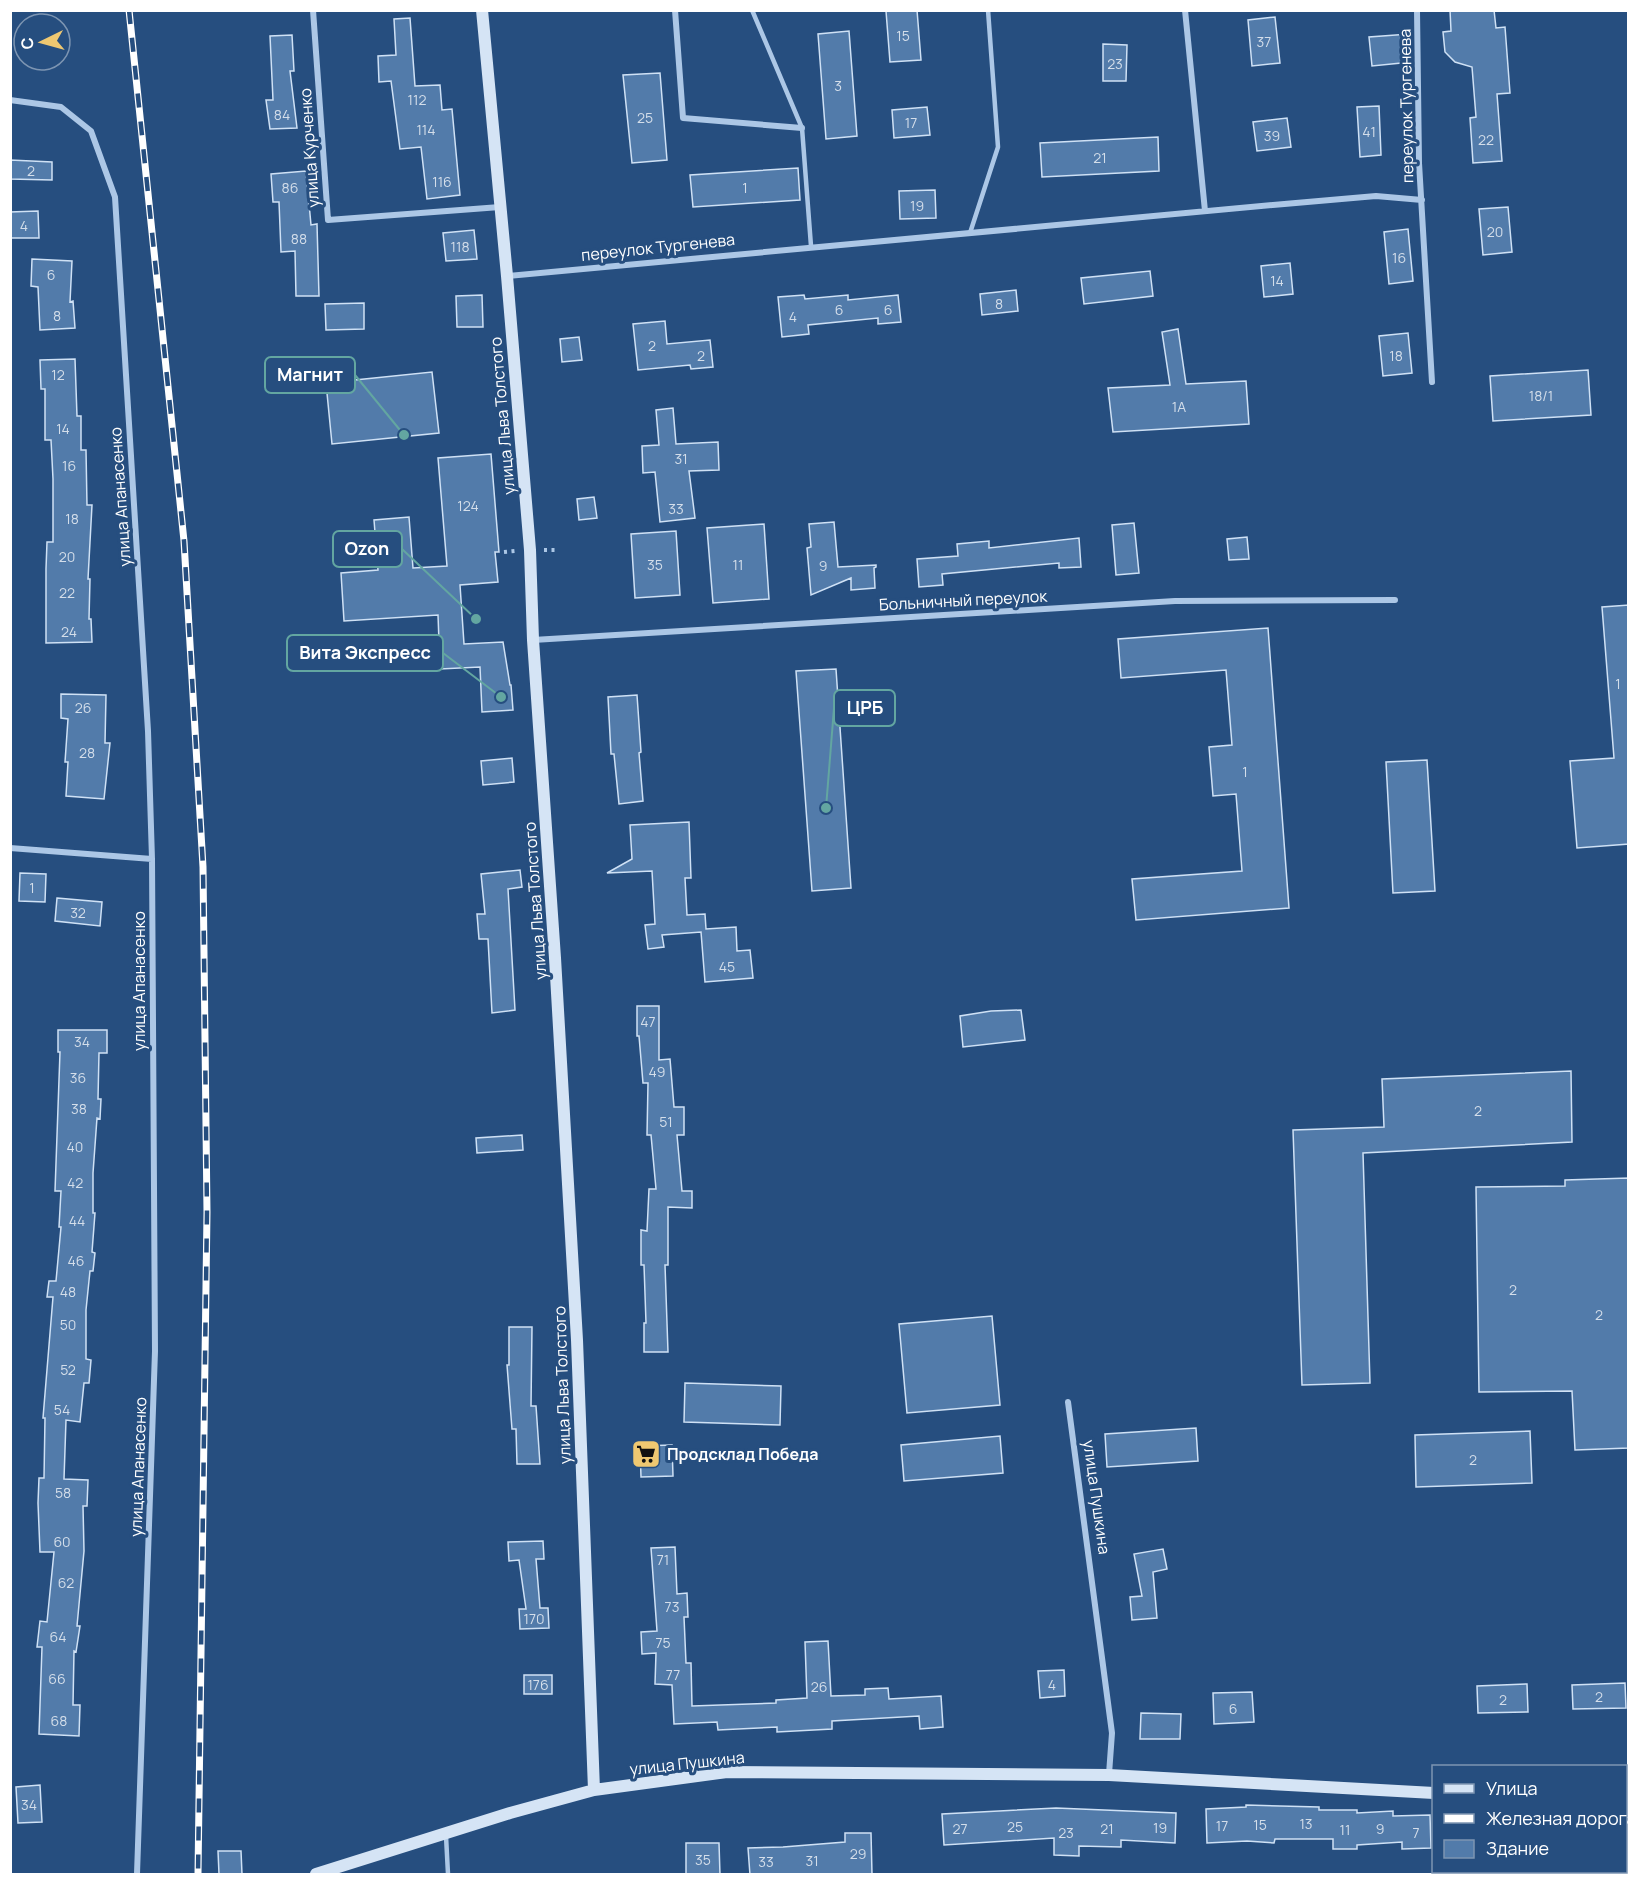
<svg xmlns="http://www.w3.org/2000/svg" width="1639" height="1885" viewBox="0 0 1639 1885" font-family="Manrope,sans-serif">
<rect width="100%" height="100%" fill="#264e7f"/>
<path fill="#527baa" stroke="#cfe1f5" stroke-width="1.5" d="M 917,10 L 921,60 L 890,62 L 886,11 Z
M 1450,10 L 1494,10 L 1496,28 L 1505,27 L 1510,93 L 1497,94 L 1502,161 L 1473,163 L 1470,118 L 1476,117 L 1472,67 L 1455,62 L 1445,52 L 1443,32 L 1451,31 Z
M 1275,17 L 1280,63 L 1252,66 L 1248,20 Z
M 410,18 L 415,86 L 440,85 L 442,110 L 452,109 L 460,195 L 427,199 L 421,147 L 400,149 L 391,81 L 379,82 L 378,56 L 396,55 L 394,19 Z
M 849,31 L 857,136 L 826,139 L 818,34 Z
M 1409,34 L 1411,62 L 1372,66 L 1369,37 Z
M 292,35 L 294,71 L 290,71 L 297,128 L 270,129 L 266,100 L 273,100 L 270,36 Z
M 1103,44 L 1127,45 L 1126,81 L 1103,81 Z
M 660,73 L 667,160 L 632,163 L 623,75 Z
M 1379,106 L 1381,155 L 1360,157 L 1357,107 Z
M 927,107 L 930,135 L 894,138 L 892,110 Z
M 1287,118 L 1291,147 L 1257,151 L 1253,122 Z
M 1158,137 L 1159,171 L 1042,177 L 1040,143 Z
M 10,160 L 52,162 L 52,180 L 10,179 Z
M 798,168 L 800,200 L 693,207 L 690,175 Z
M 306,171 L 311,225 L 317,224 L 319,296 L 296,296 L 295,251 L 281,252 L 279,202 L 273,202 L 271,174 Z
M 935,190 L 936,218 L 900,219 L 899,191 Z
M 1508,207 L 1512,252 L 1483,255 L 1479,209 Z
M 38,211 L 39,238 L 10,238 L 10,212 Z
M 1408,229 L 1413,281 L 1389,284 L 1384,232 Z
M 474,230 L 477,259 L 446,261 L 443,233 Z
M 32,259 L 72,261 L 70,302 L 73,301 L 75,328 L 40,330 L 38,287 L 31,286 Z
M 1290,263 L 1293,294 L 1264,297 L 1261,266 Z
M 1150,271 L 1153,296 L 1084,304 L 1081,278 Z
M 1016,290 L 1018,311 L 982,315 L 980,294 Z
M 482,295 L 483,327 L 457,327 L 456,296 Z
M 804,295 L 805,299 L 848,295 L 848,300 L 898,295 L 901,322 L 878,324 L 878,318 L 808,325 L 809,334 L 782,337 L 778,297 Z
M 364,303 L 364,329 L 326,330 L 325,304 Z
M 665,321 L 667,344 L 710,340 L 713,367 L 691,369 L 690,365 L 638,370 L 633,324 Z
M 1178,329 L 1186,384 L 1246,381 L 1249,424 L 1113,432 L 1108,388 L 1170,385 L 1162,332 Z
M 1408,333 L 1412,373 L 1383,376 L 1379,336 Z
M 579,337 L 582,360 L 562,362 L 560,339 Z
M 75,359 L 77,416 L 81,416 L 81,450 L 86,450 L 87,505 L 92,505 L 88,579 L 90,579 L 89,619 L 91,619 L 92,642 L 46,643 L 46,569 L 47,542 L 53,542 L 53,479 L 51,440 L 45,440 L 45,389 L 41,389 L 40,360 Z
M 1588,370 L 1591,415 L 1493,421 L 1490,376 Z
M 432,372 L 439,433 L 332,444 L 326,383 Z
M 673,408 L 676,444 L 718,442 L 719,470 L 689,471 L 695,518 L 660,522 L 655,472 L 643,473 L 642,446 L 659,445 L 656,410 Z
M 491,454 L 499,552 L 495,552 L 498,582 L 460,585 L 464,644 L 503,642 L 510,685 L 511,685 L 513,710 L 482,712 L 480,667 L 440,669 L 438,615 L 344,621 L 341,573 L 378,570 L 374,520 L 409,517 L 413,568 L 447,566 L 438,458 Z
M 594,497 L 597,518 L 579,520 L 577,499 Z
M 834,522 L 838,567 L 876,565 L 876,567 L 874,568 L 875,588 L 851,590 L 851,578 L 811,595 L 807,548 L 811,547 L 809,524 Z
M 1134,523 L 1139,573 L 1116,575 L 1112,525 Z
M 764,524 L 769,599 L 713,603 L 707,528 Z
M 676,531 L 680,595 L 635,598 L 631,534 Z
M 1247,537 L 1249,559 L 1229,560 L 1227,539 Z
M 1079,538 L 1081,567 L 1059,568 L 1059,563 L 942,574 L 943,585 L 919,587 L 917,559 L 958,556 L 957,544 L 989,541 L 989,548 Z
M 1629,605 L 1629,844 L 1577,848 L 1570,761 L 1614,758 L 1602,607 Z
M 1268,628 L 1289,908 L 1136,920 L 1132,879 L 1242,871 L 1236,794 L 1213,796 L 1209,747 L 1232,745 L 1226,670 L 1121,678 L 1118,639 Z
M 836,669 L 851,888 L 812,891 L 796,671 Z
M 61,694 L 106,695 L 105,743 L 110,743 L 104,799 L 66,796 L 68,762 L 65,762 L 68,719 L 61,718 Z
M 637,695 L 641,752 L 639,753 L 643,801 L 619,804 L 614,754 L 611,754 L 608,697 Z
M 512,758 L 514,782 L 483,785 L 481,761 Z
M 1427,760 L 1435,891 L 1393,893 L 1386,762 Z
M 689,822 L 691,878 L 685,878 L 687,915 L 705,914 L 706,929 L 736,927 L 737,951 L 750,950 L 753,978 L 705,982 L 701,932 L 662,935 L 664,947 L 648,949 L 645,925 L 655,924 L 652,871 L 607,873 L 632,859 L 630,825 Z
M 520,870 L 522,887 L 508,889 L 515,1010 L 492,1013 L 488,939 L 479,939 L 477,914 L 485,914 L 481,874 Z
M 20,873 L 46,874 L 45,902 L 19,901 Z
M 57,898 L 102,902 L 100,926 L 55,921 Z
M 637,1006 L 659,1006 L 659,1060 L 670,1059 L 674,1107 L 684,1107 L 684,1135 L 677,1135 L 682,1191 L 692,1191 L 692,1208 L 668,1207 L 668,1265 L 665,1265 L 668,1352 L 644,1352 L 644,1323 L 646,1323 L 644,1265 L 641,1265 L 641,1230 L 647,1231 L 649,1189 L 656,1189 L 651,1135 L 647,1135 L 648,1083 L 643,1083 L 639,1036 L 637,1036 Z
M 1021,1010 L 1025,1040 L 963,1047 L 960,1016 L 991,1011 Z
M 58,1030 L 107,1030 L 107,1053 L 99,1053 L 98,1099 L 101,1099 L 100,1119 L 97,1118 L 93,1173 L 93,1213 L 95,1213 L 92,1252 L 95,1253 L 93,1271 L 90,1271 L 86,1310 L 86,1359 L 91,1360 L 89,1383 L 84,1383 L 80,1422 L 66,1420 L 64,1479 L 88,1480 L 87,1506 L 83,1506 L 84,1551 L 77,1626 L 80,1626 L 76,1652 L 74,1651 L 73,1705 L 80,1705 L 79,1736 L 39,1734 L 42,1647 L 37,1647 L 40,1621 L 47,1622 L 54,1552 L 40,1552 L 38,1503 L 39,1478 L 44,1478 L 45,1418 L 43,1418 L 53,1297 L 47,1297 L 49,1281 L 56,1281 L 61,1227 L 59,1227 L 61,1191 L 55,1191 L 60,1052 L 58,1052 Z
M 1571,1071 L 1572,1142 L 1363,1153 L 1370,1383 L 1302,1385 L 1293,1130 L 1384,1127 L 1382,1079 Z
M 522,1135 L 523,1150 L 477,1153 L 476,1138 Z
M 1629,1178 L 1629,1448 L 1575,1450 L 1572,1391 L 1479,1392 L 1476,1187 L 1565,1186 L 1565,1180 Z
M 992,1316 L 1000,1405 L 907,1413 L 899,1324 Z
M 509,1327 L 532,1327 L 531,1406 L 536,1406 L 540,1464 L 517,1464 L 516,1429 L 512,1429 L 507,1365 L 509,1365 Z
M 685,1383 L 781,1386 L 780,1425 L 684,1422 Z
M 1196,1428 L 1198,1461 L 1107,1467 L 1105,1434 Z
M 1530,1431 L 1532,1483 L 1416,1487 L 1415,1435 Z
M 1000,1436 L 1003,1473 L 904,1481 L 901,1445 Z
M 672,1445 L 673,1476 L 641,1477 L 640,1446 Z
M 543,1541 L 544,1559 L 536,1559 L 540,1608 L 548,1608 L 549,1628 L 520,1629 L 519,1609 L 526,1609 L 519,1560 L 509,1561 L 508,1542 Z
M 675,1547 L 677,1594 L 687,1593 L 688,1617 L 684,1617 L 686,1663 L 691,1663 L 692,1706 L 776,1703 L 776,1700 L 807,1698 L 805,1642 L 828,1641 L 831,1696 L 865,1695 L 865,1689 L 888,1688 L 889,1699 L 941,1696 L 943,1727 L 920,1729 L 919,1716 L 832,1721 L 832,1729 L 777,1732 L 777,1727 L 718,1730 L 717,1722 L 674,1724 L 672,1685 L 655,1684 L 656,1653 L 642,1654 L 641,1632 L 657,1631 L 651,1548 Z
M 1163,1549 L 1167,1569 L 1153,1572 L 1157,1618 L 1132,1620 L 1130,1597 L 1142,1596 L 1134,1554 Z
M 1064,1670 L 1065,1696 L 1040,1698 L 1038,1671 Z
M 524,1675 L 552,1675 L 552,1694 L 524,1694 Z
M 1625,1683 L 1626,1708 L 1573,1709 L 1572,1685 Z
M 1527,1684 L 1528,1712 L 1478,1713 L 1477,1686 Z
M 1252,1692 L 1254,1722 L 1214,1724 L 1213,1693 Z
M 1141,1713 L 1181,1714 L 1180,1739 L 1140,1739 Z
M 40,1785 L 42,1822 L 18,1823 L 16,1787 Z
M 1246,1805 L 1319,1807 L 1319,1810 L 1357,1810 L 1357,1813 L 1393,1811 L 1393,1816 L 1430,1815 L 1431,1848 L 1402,1849 L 1402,1842 L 1357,1845 L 1357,1849 L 1333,1849 L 1333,1839 L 1275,1839 L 1274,1843 L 1247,1841 L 1207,1843 L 1206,1809 L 1246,1807 Z
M 1056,1808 L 1176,1813 L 1175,1843 L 1121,1840 L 1121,1847 L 1079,1846 L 1079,1856 L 1054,1855 L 1054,1838 L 944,1845 L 942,1814 Z
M 845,1833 L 871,1833 L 872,1874 L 750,1875 L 748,1848 L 783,1847 L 845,1842 Z
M 686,1843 L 719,1843 L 720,1875 L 686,1875 Z
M 218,1851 L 241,1851 L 242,1874 L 219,1874 Z"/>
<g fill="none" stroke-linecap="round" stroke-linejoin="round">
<path stroke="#acc7e6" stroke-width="4" stroke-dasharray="3 4.5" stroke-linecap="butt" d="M 544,550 L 558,550
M 504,552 L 515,551"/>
<path stroke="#acc7e6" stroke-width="4.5" d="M 752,10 L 802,128 L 811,246
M 970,233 L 998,147 L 988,10
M 446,1836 L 448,1874"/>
<path stroke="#acc7e6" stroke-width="6" d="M 313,10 L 328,220 L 500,207
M 675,10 L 683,118 L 802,128
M 1185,10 L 1205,211
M 1417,10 L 1419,163 L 1432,382
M 10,100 L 61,107 L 91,131 L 115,197 L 148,731 L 152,859 L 155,1351 L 137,1874
M 507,276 C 796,247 1086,221 1376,196 L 1422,200
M 533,640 L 1175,601 L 1395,600
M 10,848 L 152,859
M 1068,1402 L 1112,1733 L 1109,1774"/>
<path stroke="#d5e4f5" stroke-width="12" d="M 482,10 L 507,276 L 530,550 L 533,640 L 555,958 L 577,1340 L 594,1790
M 1626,1802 L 1628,1802
M 316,1874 L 510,1813 L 594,1790 L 727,1772 L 1109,1775 L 1434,1793"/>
<g stroke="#fff" stroke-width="7">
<path id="rail" d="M 129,10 L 184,541 L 203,867 L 207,1212 L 198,1874"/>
</g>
<use href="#rail" stroke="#264e7f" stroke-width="4.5" stroke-dasharray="14" stroke-linecap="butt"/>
</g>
<defs>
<g id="supermarket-square" transform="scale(1.5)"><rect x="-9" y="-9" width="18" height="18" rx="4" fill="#efc871" stroke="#264e7f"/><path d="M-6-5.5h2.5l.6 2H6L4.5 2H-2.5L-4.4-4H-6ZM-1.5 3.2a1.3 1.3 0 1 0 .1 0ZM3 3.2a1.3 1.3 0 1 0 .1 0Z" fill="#111"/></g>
</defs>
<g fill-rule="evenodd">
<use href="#supermarket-square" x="646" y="1454"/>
</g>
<g text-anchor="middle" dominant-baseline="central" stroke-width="6" stroke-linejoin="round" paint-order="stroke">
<g font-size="14" fill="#d4deea">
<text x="903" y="35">15</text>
<text x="1264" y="41">37</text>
<text x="1115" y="63">23</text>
<text x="838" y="85">3</text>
<text x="417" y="99">112</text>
<text x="282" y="114">84</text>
<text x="645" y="117">25</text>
<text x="911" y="122">17</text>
<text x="426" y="129">114</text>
<text x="1369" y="131">41</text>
<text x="1272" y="135">39</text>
<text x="1486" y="139">22</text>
<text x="1100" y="157">21</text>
<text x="31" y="170">2</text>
<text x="442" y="181">116</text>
<text x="290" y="187">86</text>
<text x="745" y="187">1</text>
<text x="917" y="205">19</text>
<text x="24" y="225">4</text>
<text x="1495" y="231">20</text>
<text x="299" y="238">88</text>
<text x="460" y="246">118</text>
<text x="1399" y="257">16</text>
<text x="51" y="274">6</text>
<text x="1277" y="280">14</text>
<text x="999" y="303">8</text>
<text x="839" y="309">6</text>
<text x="888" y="309">6</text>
<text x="57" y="315">8</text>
<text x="793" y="316">4</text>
<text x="652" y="345">2</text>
<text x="701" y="355">2</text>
<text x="1396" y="355">18</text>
<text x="58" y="374">12</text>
<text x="1541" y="395">18/1</text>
<text x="1179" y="406">1А</text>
<text x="63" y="428">14</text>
<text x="681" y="458">31</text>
<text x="69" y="465">16</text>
<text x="468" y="505">124</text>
<text x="676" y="508">33</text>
<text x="72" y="518">18</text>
<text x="67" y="556">20</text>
<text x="655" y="564">35</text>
<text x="738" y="564">11</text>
<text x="823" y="565">9</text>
<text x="67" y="592">22</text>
<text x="69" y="631">24</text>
<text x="1618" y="683">1</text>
<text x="83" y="707">26</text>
<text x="87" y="752">28</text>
<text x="1245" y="771">1</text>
<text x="32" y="887">1</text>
<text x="78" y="912">32</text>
<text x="727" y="966">45</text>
<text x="648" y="1021">47</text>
<text x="82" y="1041">34</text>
<text x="657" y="1071">49</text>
<text x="78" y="1077">36</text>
<text x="79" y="1108">38</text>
<text x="1478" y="1110">2</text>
<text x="666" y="1121">51</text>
<text x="75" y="1146">40</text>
<text x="75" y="1182">42</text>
<text x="77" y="1220">44</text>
<text x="76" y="1260">46</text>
<text x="1513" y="1289">2</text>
<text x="68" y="1291">48</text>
<text x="1599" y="1314">2</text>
<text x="68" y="1324">50</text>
<text x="68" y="1369">52</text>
<text x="62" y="1409">54</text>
<text x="1473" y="1459">2</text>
<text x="63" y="1492">58</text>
<text x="62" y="1541">60</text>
<text x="663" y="1559">71</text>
<text x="66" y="1582">62</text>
<text x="672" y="1606">73</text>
<text x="534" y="1618">170</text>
<text x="58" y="1636">64</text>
<text x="663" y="1642">75</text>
<text x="673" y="1674">77</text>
<text x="57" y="1678">66</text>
<text x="538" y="1684">176</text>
<text x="1052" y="1684">4</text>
<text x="819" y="1686">26</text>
<text x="1599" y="1696">2</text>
<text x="1503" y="1699">2</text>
<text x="1233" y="1708">6</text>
<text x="59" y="1720">68</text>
<text x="29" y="1804">34</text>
<text x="1306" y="1823">13</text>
<text x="1260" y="1824">15</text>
<text x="1222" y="1825">17</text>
<text x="1015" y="1826">25</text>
<text x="1160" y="1827">19</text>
<text x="960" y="1828">27</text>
<text x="1107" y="1828">21</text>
<text x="1380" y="1828">9</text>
<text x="1345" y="1829">11</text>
<text x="1066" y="1832">23</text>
<text x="1416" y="1832">7</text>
<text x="858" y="1853">29</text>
<text x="703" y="1859">35</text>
<text x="812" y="1860">31</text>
<text x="766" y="1861">33</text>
</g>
<g font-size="16" fill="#fff" stroke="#264e7f">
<text transform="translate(1406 106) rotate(-91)">переулок Тургенева</text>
<text transform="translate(309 148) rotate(-94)">улица Курченко</text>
<text transform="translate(658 247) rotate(-6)">переулок Тургенева</text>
<text transform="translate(502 416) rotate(-95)">улица Льва Толстого</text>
<text transform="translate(120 497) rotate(-94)">улица Апанасенко</text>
<text transform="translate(963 600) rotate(-3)">Больничный переулок</text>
<text transform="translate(535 901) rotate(-94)">улица Льва Толстого</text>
<text transform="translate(139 981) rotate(-90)">улица Апанасенко</text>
<text transform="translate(562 1385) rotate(-92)">улица Льва Толстого</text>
<text transform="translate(138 1467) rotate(-88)">улица Апанасенко</text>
<text transform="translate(1097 1497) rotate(82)">улица Пушкина</text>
<text transform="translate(687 1763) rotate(-6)">улица Пушкина</text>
</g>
<g font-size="16" font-weight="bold" fill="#fff" stroke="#264e7f" text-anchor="start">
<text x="667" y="1454">Продсклад Победа</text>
</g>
</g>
<path fill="none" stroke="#63a6a1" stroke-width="2" d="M404 435L355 375M476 619L402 549M501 697L443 653M826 808L834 708"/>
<g fill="#63a6a1" stroke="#264e7f" stroke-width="2">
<circle cx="404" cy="435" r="6"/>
<circle cx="476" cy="619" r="6"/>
<circle cx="501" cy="697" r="6"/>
<circle cx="826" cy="808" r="6"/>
</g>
<g fill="#264e7f" stroke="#63a6a1" stroke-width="2">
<rect x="265" y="357" width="90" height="36" rx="6"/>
<rect x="333" y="531" width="69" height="36" rx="6"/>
<rect x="287" y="635" width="156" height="36" rx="6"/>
<rect x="834" y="690" width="61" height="36" rx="6"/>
</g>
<g font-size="18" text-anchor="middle" font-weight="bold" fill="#fff">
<text x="310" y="381">Магнит</text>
<text x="367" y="555">Ozon</text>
<text x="365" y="659">Вита Экспресс</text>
<text x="865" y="714">ЦРБ</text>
</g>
<rect width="1639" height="1885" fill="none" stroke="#ffffff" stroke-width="24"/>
<rect x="1432" y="1765" width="195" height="108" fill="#264e7f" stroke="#7d95b2" stroke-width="1.5"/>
<rect x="1444" y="1784" width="30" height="9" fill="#d5e4f5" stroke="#7d95b2" stroke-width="1.5"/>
<text x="1486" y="1795" font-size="18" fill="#ffffff">Улица</text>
<rect x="1444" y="1814" width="30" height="9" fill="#ffffff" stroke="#7d95b2" stroke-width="1.5"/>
<text x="1486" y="1825" font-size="18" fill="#ffffff">Железная дорога</text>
<rect x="1444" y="1840" width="30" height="18" fill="#527baa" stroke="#7d95b2" stroke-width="1.5"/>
<text x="1486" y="1855" font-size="18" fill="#ffffff">Здание</text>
<g transform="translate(42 42) rotate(265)"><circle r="28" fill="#264e7f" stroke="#7d95b2" stroke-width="1.5"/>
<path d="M0-4.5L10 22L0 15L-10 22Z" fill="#efc871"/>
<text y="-9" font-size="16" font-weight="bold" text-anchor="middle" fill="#ffffff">С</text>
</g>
</svg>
